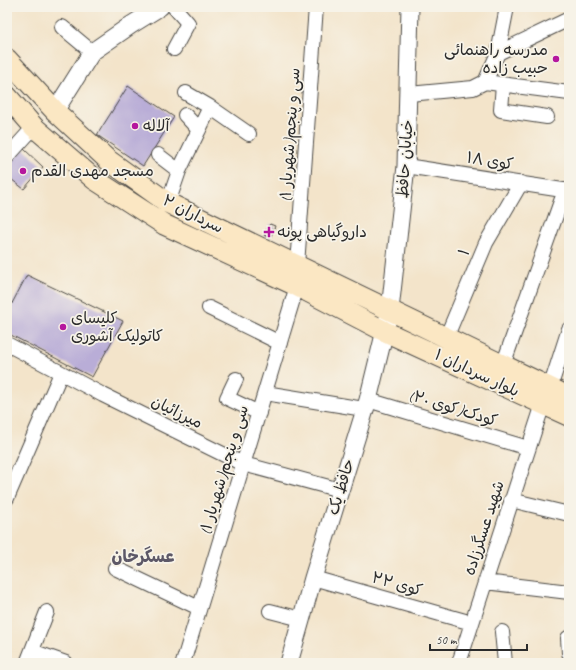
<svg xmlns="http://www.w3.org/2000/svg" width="576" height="670" viewBox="0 0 576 670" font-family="Caveat,'Playpen Sans Arabic',sans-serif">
<rect width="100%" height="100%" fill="#f7f3e8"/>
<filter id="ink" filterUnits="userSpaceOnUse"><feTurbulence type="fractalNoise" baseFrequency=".025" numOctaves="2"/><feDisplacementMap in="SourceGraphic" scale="8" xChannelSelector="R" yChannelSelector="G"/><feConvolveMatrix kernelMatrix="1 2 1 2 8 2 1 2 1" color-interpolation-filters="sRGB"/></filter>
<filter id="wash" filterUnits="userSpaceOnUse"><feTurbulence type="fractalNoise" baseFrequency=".012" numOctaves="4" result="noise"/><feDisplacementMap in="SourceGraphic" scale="16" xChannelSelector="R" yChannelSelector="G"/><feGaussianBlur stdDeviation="0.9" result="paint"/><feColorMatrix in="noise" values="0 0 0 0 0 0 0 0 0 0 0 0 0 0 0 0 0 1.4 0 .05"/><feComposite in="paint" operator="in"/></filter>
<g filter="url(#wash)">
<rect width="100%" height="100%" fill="#f3e4ca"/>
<g id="blocks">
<path fill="#b9add7" d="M 128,86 L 174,117 L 143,166 L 97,135 Z
M 24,149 L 43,167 L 24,189 L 7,176 L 7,166 Z
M 270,224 L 275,226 L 270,238 L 264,235 Z
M 27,275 L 123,321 L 92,377 L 7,333 L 7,313 Z"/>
</g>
</g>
<g filter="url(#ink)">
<use href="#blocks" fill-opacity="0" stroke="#494743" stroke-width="1"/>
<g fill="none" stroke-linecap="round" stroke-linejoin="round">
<g stroke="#494743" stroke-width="16">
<path id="minor" d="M 62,27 L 92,52
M 174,49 L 188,23 L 174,7
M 498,53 L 507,7
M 485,82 L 569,93
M 503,84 L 501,110 L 547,117
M 186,93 L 210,107 L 249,134
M 409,94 L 473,88 L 485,82 L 498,53 L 569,19
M 185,115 L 199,130
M 158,155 L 179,171
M 7,157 L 34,127
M 406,166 L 569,191
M 168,203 L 179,171 L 210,107
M 209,308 L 280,343
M 446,338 L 486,243 L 521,183
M 7,344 L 103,395 L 243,464 L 340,490
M 503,365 L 565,190
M 236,379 L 227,398 L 259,413
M 550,388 L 569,329
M 265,393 L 364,409
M 368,400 L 528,448
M 7,498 L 61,373
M 511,500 L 569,514
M 115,568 L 199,608
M 313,578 L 472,623
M 485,582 L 569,592
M 270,611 L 301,619
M 502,632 L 505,663
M 568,638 L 569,653
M 32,651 L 66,663
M 27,663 L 47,612
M 183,663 L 297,286 L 297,265 L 316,7
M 459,663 L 543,404"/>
</g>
<g stroke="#494743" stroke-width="19">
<path id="tertiary" d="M 55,111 L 92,52 L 131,25 L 160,7
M 289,663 L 313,578 L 368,400 L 390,310 L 406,166 L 410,7"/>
</g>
<g stroke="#494743" stroke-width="22">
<path id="secondary" d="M 7,59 L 55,111 L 108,160 L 168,203 L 569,397
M 7,96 L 34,127 L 94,179 L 165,225 L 297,286 L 384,331 L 569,416"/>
</g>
<use href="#minor" stroke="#fff" stroke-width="14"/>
<use href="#tertiary" stroke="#fff" stroke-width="17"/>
<use href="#secondary" stroke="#fbe7c3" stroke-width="20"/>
</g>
</g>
<g fill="#b5179e" stroke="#f7f3e8" stroke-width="1.5">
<circle cx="556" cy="59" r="4"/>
<circle cx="135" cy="126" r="4"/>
<circle cx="23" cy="171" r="4"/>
<path d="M267 226h4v4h4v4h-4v4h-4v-4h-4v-4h4z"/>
<circle cx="63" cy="327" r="4"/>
</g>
<g text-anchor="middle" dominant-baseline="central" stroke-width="3.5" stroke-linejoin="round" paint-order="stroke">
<g font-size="16" fill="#2b2b2b" stroke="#f7f3e8" text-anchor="start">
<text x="548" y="50" text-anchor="end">مدرسه راهنمائی<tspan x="548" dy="18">حبیب زاده</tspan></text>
<text x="143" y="126">آلاله</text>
<text x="31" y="171">مسجد مهدی القدم</text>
<text x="277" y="232">داروگیاهی پونه</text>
<text x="71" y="318">کلیسای<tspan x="71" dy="18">کاتولیک آشوری</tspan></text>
</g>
<g font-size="16" fill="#2b2b2b" stroke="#f7f3e8">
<text transform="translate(290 135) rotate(-86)">سی و پنجم(شهریار ۱)</text>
<text transform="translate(405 159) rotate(-86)">خیابان حافظ</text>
<text transform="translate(490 161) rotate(9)">کوی ۱۸</text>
<text transform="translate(193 214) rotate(27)">سرداران ۲</text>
<text transform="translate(464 252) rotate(-67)">۱</text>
<text transform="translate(477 373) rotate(25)">بلوار سرداران ۱</text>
<text transform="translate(453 408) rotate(17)">کودک(کوی ۲۰)</text>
<text transform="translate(177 412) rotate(26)">میرزائیان</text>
<text transform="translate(224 470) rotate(-73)">سی و پنجم(شهریار ۱)</text>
<text transform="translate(341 487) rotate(-73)">حافظ یک</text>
<text transform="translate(484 528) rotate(-72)">شهید عسگرزاده</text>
<text transform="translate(397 584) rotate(16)">کوی ۲۲</text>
</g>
<g font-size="17" font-weight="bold" fill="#5d5867" stroke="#f7f3e8">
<text x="143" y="556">عسگرخان</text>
</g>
</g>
<rect width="576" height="670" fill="none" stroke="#f7f3e8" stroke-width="24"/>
<path d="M430 644v6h97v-6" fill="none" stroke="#2b2b2b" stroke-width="2"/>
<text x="436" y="644" font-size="12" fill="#2b2b2b" stroke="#f7f3e8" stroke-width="3" paint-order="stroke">50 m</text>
</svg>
